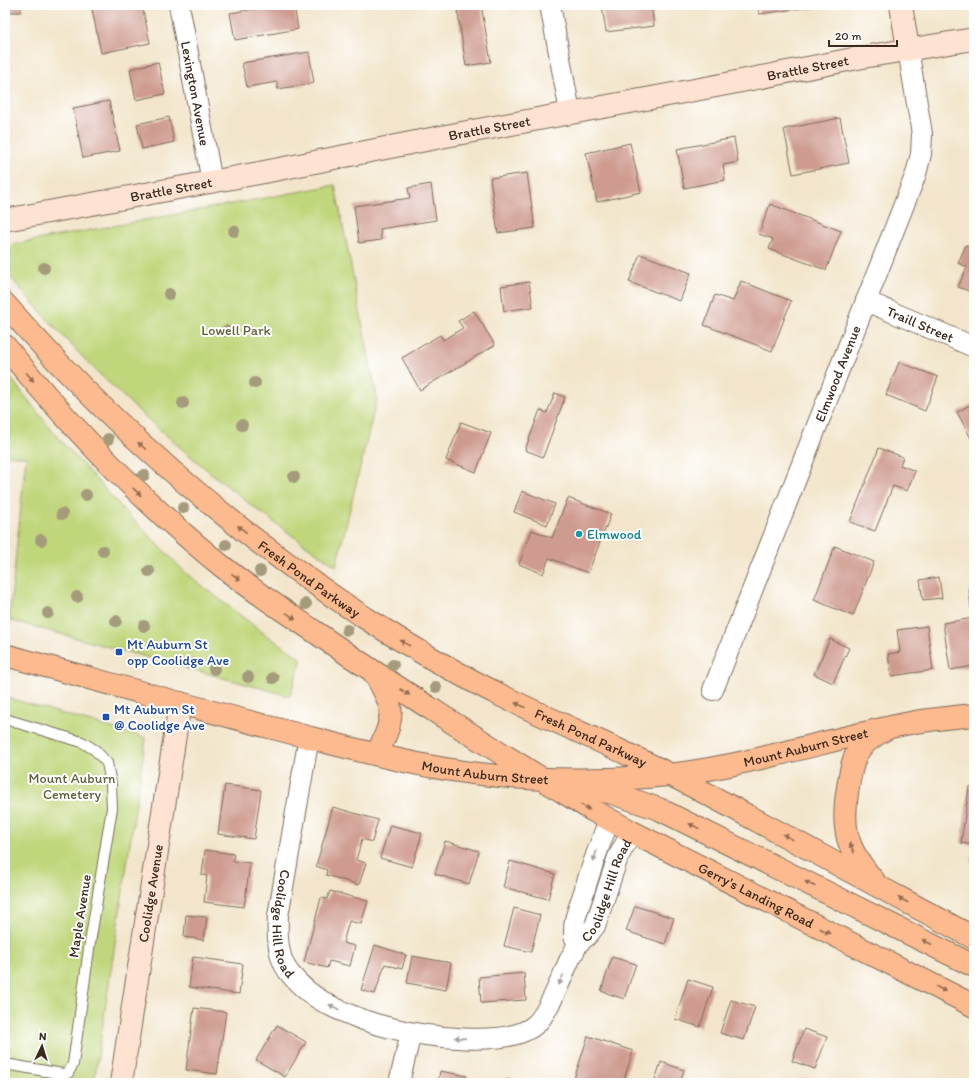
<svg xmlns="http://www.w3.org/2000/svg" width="979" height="1088" viewBox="0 0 979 1088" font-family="Itim,sans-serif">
<rect width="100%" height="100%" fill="#fff"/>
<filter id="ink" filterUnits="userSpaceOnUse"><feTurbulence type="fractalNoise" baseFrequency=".025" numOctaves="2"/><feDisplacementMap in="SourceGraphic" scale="8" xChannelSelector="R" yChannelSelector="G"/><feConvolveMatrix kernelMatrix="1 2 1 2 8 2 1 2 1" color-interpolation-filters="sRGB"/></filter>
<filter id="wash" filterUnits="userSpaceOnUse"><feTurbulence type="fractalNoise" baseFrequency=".012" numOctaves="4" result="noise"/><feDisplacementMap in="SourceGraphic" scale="16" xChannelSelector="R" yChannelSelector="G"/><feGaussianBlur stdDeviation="0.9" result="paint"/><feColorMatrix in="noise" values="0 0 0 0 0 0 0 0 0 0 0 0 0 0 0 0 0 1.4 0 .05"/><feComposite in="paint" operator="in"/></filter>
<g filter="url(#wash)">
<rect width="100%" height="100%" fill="#f2e5cb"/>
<path fill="#c0d67a" stroke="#7e804c" d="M 335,185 L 377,398 L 336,566 C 256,512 180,451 110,384 C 73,349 39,310 5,271 L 5,249 L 15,244 Z
M 5,371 L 54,433 L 122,508 L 188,575 L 266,635 L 302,659 L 290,696 L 9,620 L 26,457 L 5,455 Z
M 5,697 L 146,738 L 94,1083 L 5,1083 Z"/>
<g id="blocks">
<path fill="#cf9b90" d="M 5,5 L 21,5 L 21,12 L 5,12 Z
M 109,5 L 142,5 L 150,43 L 101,53 L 92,9 Z
M 278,5 L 294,5 L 298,29 L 235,40 L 230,13 Z
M 471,5 L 481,5 L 491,62 L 466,66 L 457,8 Z
M 602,5 L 651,5 L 654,26 L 606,32 Z
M 758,5 L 818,5 L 818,6 L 759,14 Z
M 309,52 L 314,83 L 278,89 L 277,82 L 247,87 L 242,63 Z
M 158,62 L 165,94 L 136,100 L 130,69 Z
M 109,101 L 120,151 L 83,158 L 73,108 Z
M 169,117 L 174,142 L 142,149 L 137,124 Z
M 840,118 L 849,163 L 793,174 L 784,129 Z
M 734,138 L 738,162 L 723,165 L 725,180 L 684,188 L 677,149 Z
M 630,143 L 641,192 L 597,202 L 586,153 Z
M 527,173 L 535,228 L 498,233 L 490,178 Z
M 431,184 L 436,220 L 380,229 L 381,240 L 359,243 L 354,206 L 410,198 L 408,188 Z
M 770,204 L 841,231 L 826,270 L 769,249 L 773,239 L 759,234 Z
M 966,245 L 974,248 L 974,293 L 958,287 L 967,267 L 958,263 Z
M 640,254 L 691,273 L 680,301 L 629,282 Z
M 741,281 L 791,301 L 772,351 L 704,325 L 715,295 L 733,301 Z
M 529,282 L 533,307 L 504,311 L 501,286 Z
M 474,311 L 495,345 L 420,390 L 402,358 L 440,335 L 443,340 L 463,328 L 458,321 Z
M 899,362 L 938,377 L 925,411 L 886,395 Z
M 555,393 L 565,397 L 543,457 L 525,450 L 540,410 L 547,413 Z
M 974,403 L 974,444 L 957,412 Z
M 461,422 L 491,433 L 476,472 L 446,460 Z
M 879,448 L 903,457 L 900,465 L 915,471 L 907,491 L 893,486 L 875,531 L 850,522 Z
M 974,483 L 974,496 L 973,496 L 971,484 Z
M 522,491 L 555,504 L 547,525 L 514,512 Z
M 568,498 L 611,514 L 588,573 L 549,558 L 543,574 L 519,564 L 532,530 L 552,538 Z
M 835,546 L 874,562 L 853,616 L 814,600 Z
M 939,577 L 942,598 L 923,600 L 920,580 Z
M 974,588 L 974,608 L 971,609 L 969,589 Z
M 974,618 L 974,666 L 950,670 L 943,623 Z
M 927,626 L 933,670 L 891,676 L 888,654 L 900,652 L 897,630 Z
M 830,639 L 849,648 L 833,683 L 814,674 Z
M 225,785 L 261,790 L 254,839 L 218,834 Z
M 969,787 L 974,787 L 974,845 L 961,843 Z
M 333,807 L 378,820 L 372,842 L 362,839 L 356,860 L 366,863 L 359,885 L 326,875 L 327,870 L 316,866 Z
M 390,825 L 422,833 L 412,867 L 380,858 Z
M 445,841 L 479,851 L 469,884 L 435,874 Z
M 973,847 L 974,847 L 974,863 L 971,863 Z
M 205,850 L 234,854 L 233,861 L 250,863 L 244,907 L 204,902 L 207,876 L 202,875 Z
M 510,861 L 555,874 L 548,899 L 503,887 Z
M 330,891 L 368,901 L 361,924 L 349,921 L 343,943 L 355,946 L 350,966 L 329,961 L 327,968 L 304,962 L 321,898 L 327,899 Z
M 635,906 L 674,918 L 665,944 L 626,931 Z
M 514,908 L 540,915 L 531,952 L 504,946 Z
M 186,915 L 207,917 L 204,940 L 184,937 Z
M 375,945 L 406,955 L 402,969 L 385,964 L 375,994 L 361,990 Z
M 412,956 L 451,963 L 446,990 L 407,983 Z
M 193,957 L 243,964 L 239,994 L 189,987 Z
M 612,957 L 636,964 L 624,999 L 601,991 Z
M 524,973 L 526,1000 L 481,1003 L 479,977 Z
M 688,979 L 713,987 L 700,1027 L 675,1019 Z
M 731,1000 L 755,1007 L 744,1040 L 720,1033 Z
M 194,1008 L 226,1012 L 217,1074 L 186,1070 Z
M 277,1025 L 306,1042 L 285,1077 L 256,1060 Z
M 804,1029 L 827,1037 L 815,1069 L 792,1061 Z
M 588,1036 L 633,1051 L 623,1083 L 587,1083 L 574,1079 Z
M 661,1062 L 684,1070 L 680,1083 L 654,1083 Z
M 440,1071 L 467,1076 L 466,1083 L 438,1083 Z
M 507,1079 L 519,1083 L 505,1083 Z"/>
</g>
</g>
<g filter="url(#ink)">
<use href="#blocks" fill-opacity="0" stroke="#7b6b5b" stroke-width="1"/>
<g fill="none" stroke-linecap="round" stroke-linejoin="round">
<g stroke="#7b6b5b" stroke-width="12">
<path id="lane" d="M 5,719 L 82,742 L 95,750 L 107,763 L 111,784 L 112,808 L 89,949 L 73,1064 L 68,1073 L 63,1074 L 5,1064"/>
</g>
<g stroke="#7b6b5b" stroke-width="22">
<g id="street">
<path id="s1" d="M 179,5 L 212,182"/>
<path d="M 550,5 L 570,112"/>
<path id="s2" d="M 866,301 L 974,347"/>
<path id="s3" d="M 713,690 L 916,174 L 921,154 L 922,134 L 908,49"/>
<path id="s4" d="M 309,737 L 278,916 C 277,934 277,956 288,971 C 300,987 318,1000 335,1008 C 352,1016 369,1023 387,1027 C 421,1036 510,1050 537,1023 C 550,1009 561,979 569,961 C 571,956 576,950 577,944 C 577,942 575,938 574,936 C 574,931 574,925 575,920 C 577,911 581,901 584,892 C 591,867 600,844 609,820"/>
<path id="s5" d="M 577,944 L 587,936 L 595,926 L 618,857 L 632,832"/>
<path d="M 399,1083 L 411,1033"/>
</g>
</g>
<g stroke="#7b6b5b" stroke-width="24">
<g id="secondary">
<path d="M 901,5 L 908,49"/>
<path id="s6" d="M 5,220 L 259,173 L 446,136 L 716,86 L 863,57 L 974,39"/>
<path id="s7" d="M 121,1083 L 180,703"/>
</g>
</g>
<g stroke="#7b6b5b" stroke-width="24">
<g id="primary">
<path id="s8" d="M 5,655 C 93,679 181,704 269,727 C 324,741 378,757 434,767 C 503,780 576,782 647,777 C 739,770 825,739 915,722 C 934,719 954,717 974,715"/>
</g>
</g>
<g stroke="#7b6b5b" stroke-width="24">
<g id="highway">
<path id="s9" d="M 5,304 C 82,393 164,469 257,541 C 293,568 329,595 367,619 C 411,647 457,674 504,697 C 559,724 615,747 669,774 C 714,797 759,822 804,846 C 860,877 917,907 974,938"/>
<path id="s10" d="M 5,346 C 72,429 145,505 228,571 C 256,593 286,612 315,632 C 405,694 499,752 592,810 L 632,832 L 974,1006"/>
<path d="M 374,673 C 380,684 388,695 390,707 C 393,723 383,740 377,754"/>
<path d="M 554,781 L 612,793 L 659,809 L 974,966"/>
<path d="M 874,881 C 846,849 841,829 848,787 C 853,755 856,745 886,729"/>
</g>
</g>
<use href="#lane" stroke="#fff" stroke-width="10"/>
<use href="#street" stroke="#fff" stroke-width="20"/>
<use href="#secondary" stroke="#fee3d2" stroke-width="22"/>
<use href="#primary" stroke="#fcba8e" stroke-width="22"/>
<use href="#highway" stroke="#fcba8e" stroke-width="22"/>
</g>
<g fill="#a39b7b">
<circle cx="234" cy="231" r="6"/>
<circle cx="44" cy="268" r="6"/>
<circle cx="169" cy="294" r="6"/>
<circle cx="226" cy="331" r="6"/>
<circle cx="255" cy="383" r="6"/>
<circle cx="183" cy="403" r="6"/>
<circle cx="242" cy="425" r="6"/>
<circle cx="108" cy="439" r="6"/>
<circle cx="144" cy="475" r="6"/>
<circle cx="294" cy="477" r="6"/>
<circle cx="86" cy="495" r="6"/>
<circle cx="183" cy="508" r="6"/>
<circle cx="62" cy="514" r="6"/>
<circle cx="41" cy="540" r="6"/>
<circle cx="226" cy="545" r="6"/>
<circle cx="103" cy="551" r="6"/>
<circle cx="149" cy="571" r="6"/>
<circle cx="260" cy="571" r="6"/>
<circle cx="77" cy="597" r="6"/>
<circle cx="306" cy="604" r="6"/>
<circle cx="48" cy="613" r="6"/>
<circle cx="116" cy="621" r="6"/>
<circle cx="144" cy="626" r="6"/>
<circle cx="347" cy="630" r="6"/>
<circle cx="191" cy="664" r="6"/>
<circle cx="393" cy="665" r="6"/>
<circle cx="214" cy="669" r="6"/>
<circle cx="248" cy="677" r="6"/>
<circle cx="273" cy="678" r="6"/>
<circle cx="436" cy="687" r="6"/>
</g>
<defs><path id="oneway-solid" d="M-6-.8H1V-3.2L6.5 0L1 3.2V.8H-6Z"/></defs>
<g fill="#926b50">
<use href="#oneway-solid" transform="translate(30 377) rotate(50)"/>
<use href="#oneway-solid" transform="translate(142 446) rotate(-138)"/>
<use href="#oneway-solid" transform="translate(137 492) rotate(44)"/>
<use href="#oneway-solid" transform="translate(242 529) rotate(-142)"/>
<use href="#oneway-solid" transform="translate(236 577) rotate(37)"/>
<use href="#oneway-solid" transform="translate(291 616) rotate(34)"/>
<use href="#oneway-solid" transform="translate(405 643) rotate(-149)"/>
<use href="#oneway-solid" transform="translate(405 692) rotate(33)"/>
<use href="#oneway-solid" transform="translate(520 705) rotate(-156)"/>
<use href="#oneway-solid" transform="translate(585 807) rotate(32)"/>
<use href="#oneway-solid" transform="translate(694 826) rotate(-154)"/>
<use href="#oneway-solid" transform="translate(788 837) rotate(-151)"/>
<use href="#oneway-solid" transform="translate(852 848) rotate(-112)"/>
<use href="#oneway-solid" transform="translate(810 884) rotate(-153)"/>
<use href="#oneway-solid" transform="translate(903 900) rotate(-152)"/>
<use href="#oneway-solid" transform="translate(825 931) rotate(27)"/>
<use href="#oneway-solid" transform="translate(927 942) rotate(-153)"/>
<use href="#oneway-solid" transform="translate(941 989) rotate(27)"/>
</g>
<g fill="#a79f9a">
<use href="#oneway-solid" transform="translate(595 856) rotate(109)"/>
<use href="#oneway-solid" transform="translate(561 980) rotate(114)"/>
<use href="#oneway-solid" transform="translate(334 1007) rotate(-153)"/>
<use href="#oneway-solid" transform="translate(460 1038) rotate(-176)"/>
</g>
</g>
<circle fill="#0f9aa8" stroke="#fff" stroke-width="1.5" cx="579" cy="534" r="4"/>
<g fill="#1a4fb4" stroke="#fff" stroke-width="1.5">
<rect x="115" y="648" width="8" height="8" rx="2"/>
<rect x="102" y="713" width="8" height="8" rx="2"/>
</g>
<g text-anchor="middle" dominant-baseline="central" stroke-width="4" stroke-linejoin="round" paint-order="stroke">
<g font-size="14" fill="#3b2a1e" stroke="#fff">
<text stroke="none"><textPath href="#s6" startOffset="817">Brattle Street</textPath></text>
<text stroke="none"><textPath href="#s1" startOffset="90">Lexington Avenue</textPath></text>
<text stroke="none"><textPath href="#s6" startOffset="493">Brattle Street</textPath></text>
<text stroke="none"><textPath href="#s6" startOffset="169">Brattle Street</textPath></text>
<text stroke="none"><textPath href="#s2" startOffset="59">Traill Street</textPath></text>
<text stroke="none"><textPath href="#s3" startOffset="340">Elmwood Avenue</textPath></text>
<text stroke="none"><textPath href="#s9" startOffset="411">Fresh Pond Parkway</textPath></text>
<text stroke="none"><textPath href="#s9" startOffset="735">Fresh Pond Parkway</textPath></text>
<text stroke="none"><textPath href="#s8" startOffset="819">Mount Auburn Street</textPath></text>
<text stroke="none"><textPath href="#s8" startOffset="495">Mount Auburn Street</textPath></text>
<text stroke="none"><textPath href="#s5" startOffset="63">Coolidge Hill Road</textPath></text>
<text stroke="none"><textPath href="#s7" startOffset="192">Coolidge Avenue</textPath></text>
<text stroke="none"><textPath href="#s10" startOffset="938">Gerry's Landing Road</textPath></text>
<text transform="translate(80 916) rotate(-81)">Maple Avenue</text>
<text stroke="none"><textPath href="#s4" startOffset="190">Coolidge Hill Road</textPath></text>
</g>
<g font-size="14" fill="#635e3a" stroke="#fff">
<text x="236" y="330">Lowell Park</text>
<text x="72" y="778">Mount Auburn<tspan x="72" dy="16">Cemetery</tspan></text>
</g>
<g font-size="14" fill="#0d838f" stroke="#fff" text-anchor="start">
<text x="587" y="534">Elmwood</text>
</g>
<g font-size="14" fill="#164399" stroke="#fff" text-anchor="start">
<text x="127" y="644">Mt Auburn St<tspan x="127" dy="16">opp Coolidge Ave</tspan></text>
<text x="114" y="709">Mt Auburn St<tspan x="114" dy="16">@ Coolidge Ave</tspan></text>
</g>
</g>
<rect width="979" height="1088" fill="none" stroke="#fff" stroke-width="20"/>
<g transform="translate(42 1046) rotate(4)" stroke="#ffffff" stroke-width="3" paint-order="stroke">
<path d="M0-3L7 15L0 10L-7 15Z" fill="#3b2a1e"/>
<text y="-6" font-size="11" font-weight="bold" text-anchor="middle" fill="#3b2a1e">N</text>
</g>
<path d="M829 40v6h68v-6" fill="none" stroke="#3b2a1e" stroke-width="2"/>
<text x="835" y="40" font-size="12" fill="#3b2a1e" stroke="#ffffff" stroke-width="3" paint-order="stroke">20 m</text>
</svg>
